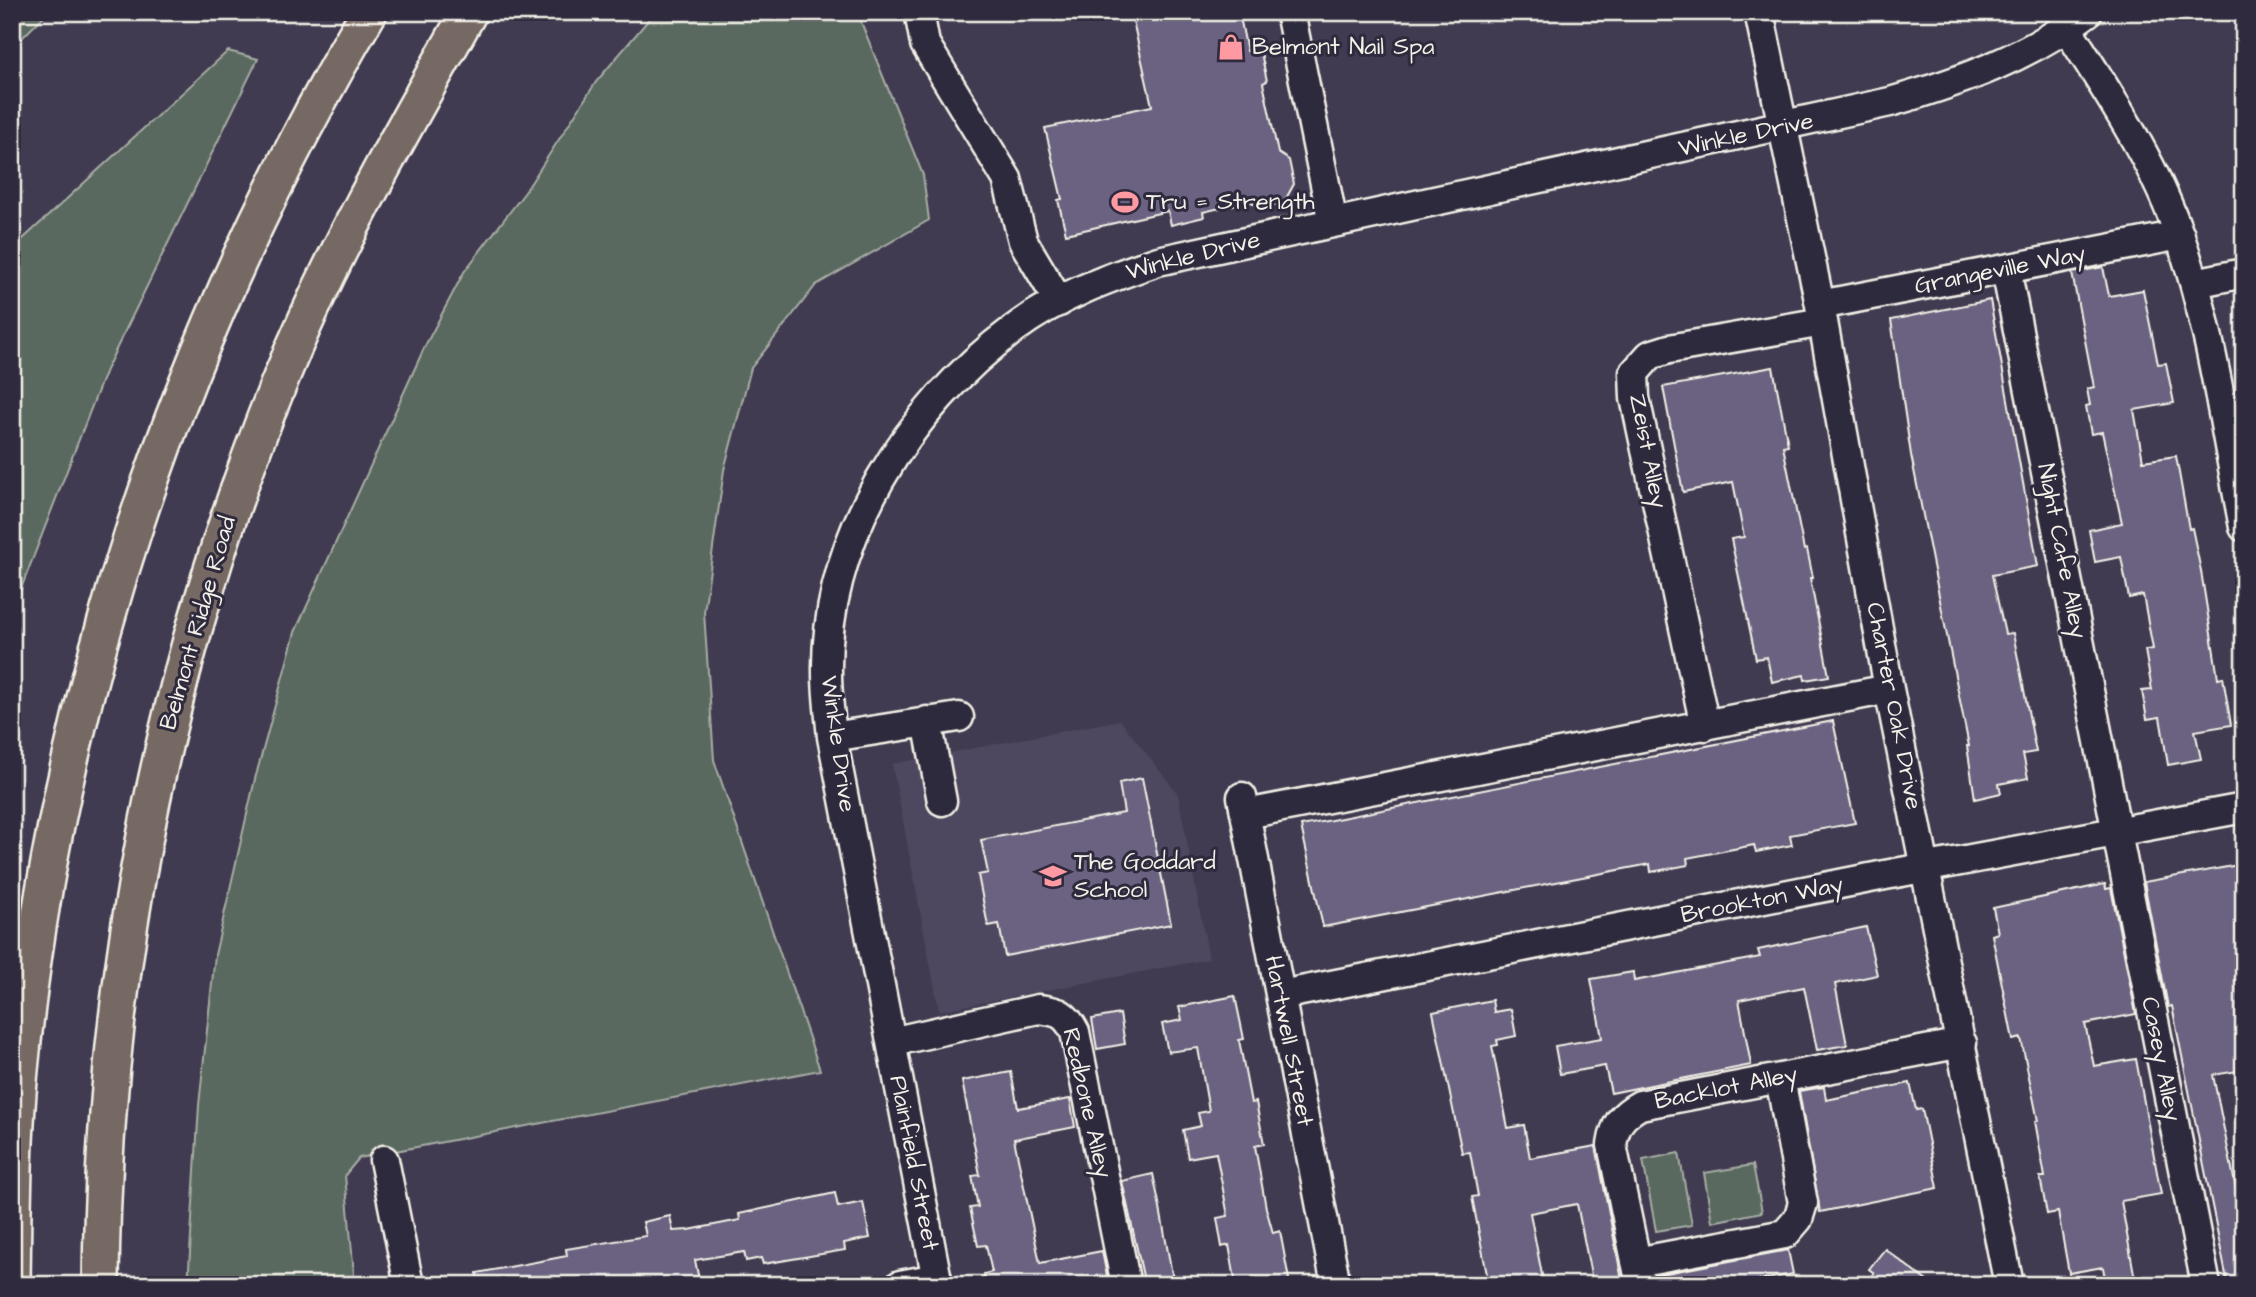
<svg xmlns="http://www.w3.org/2000/svg" width="2256" height="1297" viewBox="0 0 2256 1297" font-family="'Architects Daughter',sans-serif">
<rect width="100%" height="100%" fill="#413b51"/>
<filter id="ink" filterUnits="userSpaceOnUse"><feTurbulence type="fractalNoise" baseFrequency=".0143" numOctaves="2"/><feDisplacementMap in="SourceGraphic" scale="14" xChannelSelector="R" yChannelSelector="G"/><feConvolveMatrix kernelMatrix="1 2 1 2 8 2 1 2 1" color-interpolation-filters="sRGB"/></filter>
<g filter="url(#ink)">
<path fill="#4e475f" d="M 1120,720 L 1178,794 L 1209,959 L 939,1011 L 892,764 Z"/>
<path fill="#5a6960" stroke="#a7ada4" stroke-width="2" d="M 12,12 L 48,12 L 12,48 Z
M 655,12 L 857,12 L 923,175 L 929,220 L 816,285 L 751,368 L 724,470 L 704,612 L 714,760 L 820,1070 L 359,1158 L 345,1175 L 355,1285 L 188,1285 L 199,1105 L 215,955 L 255,779 L 295,632 L 425,346 L 464,272 L 525,192 L 596,82 Z
M 228,51 L 258,59 L 106,370 L 12,612 L 12,249 Z
M 1679,1153 L 1692,1225 L 1656,1231 L 1643,1160 Z
M 1753,1165 L 1762,1212 L 1712,1222 L 1704,1173 Z"/>
<path fill="#6b6280" stroke="#f4f1e8" stroke-width="2" d="M 1131,12 L 1239,12 L 1247,51 L 1260,48 L 1267,81 L 1263,83 L 1278,153 L 1289,160 L 1294,184 L 1283,204 L 1261,209 L 1250,201 L 1203,212 L 1204,217 L 1171,225 L 1168,211 L 1066,234 L 1058,200 L 1062,199 L 1045,128 L 1152,106 Z
M 2103,267 L 2109,296 L 2143,290 L 2158,364 L 2166,363 L 2174,403 L 2134,410 L 2143,461 L 2176,456 L 2189,529 L 2192,528 L 2201,571 L 2218,678 L 2223,677 L 2231,725 L 2195,731 L 2201,759 L 2168,765 L 2160,717 L 2147,719 L 2142,691 L 2152,690 L 2145,650 L 2153,649 L 2143,595 L 2129,598 L 2121,557 L 2095,562 L 2089,530 L 2122,523 L 2102,432 L 2091,434 L 2086,406 L 2090,405 L 2087,389 L 2094,387 L 2072,273 Z
M 1990,300 L 2038,566 L 1992,575 L 2005,634 L 2013,633 L 2036,752 L 2023,754 L 2028,778 L 1999,784 L 2001,793 L 1975,799 L 1967,746 L 1969,746 L 1911,455 L 1891,320 Z
M 1773,367 L 1788,445 L 1783,446 L 1804,550 L 1807,549 L 1813,578 L 1810,578 L 1829,676 L 1805,680 L 1804,675 L 1772,682 L 1767,657 L 1756,659 L 1731,539 L 1744,537 L 1733,482 L 1683,492 L 1663,387 Z
M 1833,721 L 1855,823 L 1790,835 L 1792,845 L 1756,852 L 1754,845 L 1687,858 L 1688,865 L 1651,872 L 1650,864 L 1323,927 L 1301,826 Z
M 1142,778 L 1171,924 L 1005,956 L 999,924 L 988,926 L 978,875 L 988,873 L 981,840 L 1124,813 L 1119,783 Z
M 2244,864 L 2244,1070 L 2213,1075 L 2244,1228 L 2244,1285 L 2228,1285 L 2172,1006 L 2168,1007 L 2144,882 Z
M 2105,884 L 2106,889 L 2111,888 L 2136,1014 L 2085,1024 L 2094,1066 L 2136,1059 L 2161,1194 L 2121,1201 L 2136,1285 L 2106,1285 L 2103,1267 L 2069,1273 L 2058,1212 L 2047,1214 L 2040,1177 L 2045,1177 L 2035,1121 L 2038,1121 L 2021,1038 L 2013,1040 L 1992,935 L 1998,933 L 1993,908 Z
M 1866,927 L 1877,975 L 1835,984 L 1847,1045 L 1817,1050 L 1804,987 L 1739,1000 L 1751,1065 L 1611,1093 L 1605,1066 L 1560,1074 L 1555,1046 L 1602,1038 L 1591,979 L 1633,972 L 1634,981 L 1760,957 L 1758,950 Z
M 1235,996 L 1244,1039 L 1239,1040 L 1251,1103 L 1256,1102 L 1264,1144 L 1255,1146 L 1266,1208 L 1273,1233 L 1280,1231 L 1290,1285 L 1236,1285 L 1229,1245 L 1222,1247 L 1217,1218 L 1228,1216 L 1216,1153 L 1188,1158 L 1183,1130 L 1201,1126 L 1198,1113 L 1209,1111 L 1198,1048 L 1168,1052 L 1162,1024 L 1182,1020 L 1179,1007 Z
M 1492,1000 L 1494,1012 L 1511,1009 L 1516,1036 L 1497,1040 L 1498,1045 L 1492,1046 L 1508,1128 L 1524,1125 L 1530,1158 L 1596,1146 L 1623,1285 L 1593,1285 L 1577,1204 L 1530,1213 L 1544,1285 L 1489,1285 L 1472,1197 L 1478,1196 L 1470,1152 L 1462,1153 L 1433,1012 Z
M 1120,1014 L 1125,1044 L 1097,1049 L 1092,1019 Z
M 1011,1072 L 1018,1108 L 1070,1099 L 1075,1127 L 1014,1139 L 1040,1263 L 1102,1251 L 1108,1281 L 1089,1285 L 985,1285 L 984,1274 L 992,1272 L 986,1245 L 978,1246 L 970,1208 L 978,1207 L 972,1176 L 980,1175 L 962,1081 Z
M 1910,1083 L 1916,1110 L 1922,1109 L 1938,1188 L 1820,1212 L 1799,1091 L 1824,1087 L 1826,1100 Z
M 1153,1174 L 1159,1203 L 1174,1285 L 1145,1285 L 1122,1181 Z
M 835,1193 L 838,1207 L 863,1202 L 870,1238 L 844,1243 L 845,1250 L 763,1264 L 761,1258 L 746,1261 L 744,1252 L 695,1260 L 700,1285 L 478,1285 L 477,1273 L 567,1256 L 566,1249 L 646,1236 L 643,1222 L 670,1216 L 673,1231 L 689,1230 L 740,1220 L 739,1214 Z
M 1885,1249 L 1932,1285 L 1864,1285 L 1874,1273 L 1869,1269 Z
M 1788,1250 L 1793,1274 L 1734,1285 L 1657,1285 L 1656,1275 Z"/>
<g fill="none" stroke-linecap="round" stroke-linejoin="round">
<g stroke="#f4f1e8" stroke-width="33">
<path id="minor" d="M 919,12 L 925,44 L 1007,179 L 1023,241 L 1059,302
M 1290,12 L 1333,223
M 1759,12 L 1820,305 L 1889,689 L 2009,1285
M 2067,28 C 2109,95 2154,161 2180,237 C 2212,330 2225,431 2244,527
M 2006,269 L 2206,1285
M 2195,283 L 2244,273
M 1820,305 L 2180,235
M 927,721 L 942,801
M 1705,726 L 1635,398 L 1634,373 L 1650,355 L 1669,349 L 1823,322
M 832,737 L 959,717
M 1242,797 L 1336,1285
M 1246,814 L 1889,689
M 1281,995 L 1885,875 L 2244,808
M 891,1042 L 1038,1009 C 1059,1011 1066,1014 1075,1032 L 1126,1285
M 384,1160 L 409,1285
M 1636,1262 L 1785,1234 L 1798,1219 L 1803,1203 L 1780,1078
M 900,1285 L 937,1278
M 938,1285 L 832,737 C 830,716 827,694 827,673 C 825,538 908,407 1014,329 C 1056,297 1108,278 1158,261 L 1890,102 C 1960,82 2029,57 2088,12
M 1641,1285 L 1612,1145 C 1615,1124 1622,1115 1640,1105 L 1962,1043"/>
</g>
<g stroke="#f4f1e8" stroke-width="40">
<path id="major" d="M 12,1285 C 13,1214 13,1141 20,1070 C 56,697 178,334 369,12
M 101,1285 C 103,974 163,666 281,378 C 333,251 402,131 469,12"/>
</g>
<use href="#minor" stroke="#2f2a3d" stroke-width="28"/>
<use href="#major" stroke="#766964" stroke-width="35"/>
</g>
</g>
<defs>
<g id="shop-bare" transform="scale(2.1)"><path d="M-5-2.5h2.3a2.7 3.5 0 0 1 5.4 0H5L5.5 6h-11ZM-1.5-2.5h3a1.5 2.3 0 0 0-3 0Z" fill="#ff9aa2" stroke="#2f2a3d" stroke-width="2.5" paint-order="stroke"/></g>
<g id="stadium-bare" transform="scale(2.1)"><path d="M0-5a6.5 5 0 1 0 0 10a6.5 5 0 1 0 0-10ZM-3.5-1.8h7v3.6h-7Z" fill="#ff9aa2" stroke="#2f2a3d" stroke-width="2.5" paint-order="stroke"/></g>
<g id="school-bare" transform="scale(2.1)"><path d="M0-5L7-2L0 1L-7-2ZM-4 1L0 2.5L4 1V4Q0 6-4 4Z" fill="#ff9aa2" stroke="#2f2a3d" stroke-width="2.5" paint-order="stroke"/></g>
</defs>
<g fill-rule="evenodd">
<use href="#shop-bare" x="1231" y="47"/>
<use href="#stadium-bare" x="1125" y="202"/>
<use href="#school-bare" x="1053" y="876"/>
</g>
<g text-anchor="middle" dominant-baseline="central" stroke-width="6" stroke-linejoin="round" paint-order="stroke">
<g font-size="24" fill="#f4f1e8" stroke="#2f2a3d" text-anchor="start">
<text x="1252" y="47">Belmont Nail Spa</text>
<text x="1146" y="202">Tru = Strength</text>
<text x="1074" y="862">The Goddard<tspan x="1074" dy="28">School</tspan></text>
</g>
<g font-size="24" fill="#f4f1e8" stroke="#2f2a3d">
<text transform="translate(1746 135) rotate(-12)">Winkle Drive</text>
<text transform="translate(1193 256) rotate(-14)">Winkle Drive</text>
<text transform="translate(2000 270) rotate(-11)">Grangeville Way</text>
<text transform="translate(1648 451) rotate(79)">Zeist Alley</text>
<text transform="translate(2062 551) rotate(79)">Night Cafe Alley</text>
<text transform="translate(198 623) rotate(-74)">Belmont Ridge Road</text>
<text transform="translate(1894 706) rotate(79)">Charter Oak Drive</text>
<text transform="translate(838 744) rotate(82)">Winkle Drive</text>
<text transform="translate(1762 900) rotate(-11)">Brookton Way</text>
<text transform="translate(1289 1041) rotate(79)">Hartwell Street</text>
<text transform="translate(2161 1059) rotate(79)">Casey Alley</text>
<text transform="translate(1726 1088) rotate(-11)">Backlot Alley</text>
<text transform="translate(1087 1103) rotate(77)">Redbone Alley</text>
<text transform="translate(914 1163) rotate(79)">Plainfield Street</text>
</g>
</g>
<rect width="2256" height="1297" fill="none" stroke="#2f2a3d" stroke-width="42"/>
<rect x="21" y="21" width="2214" height="1255" fill="none" stroke="#f4f1e8" stroke-width="2.5" filter="url(#ink)"/>
</svg>
